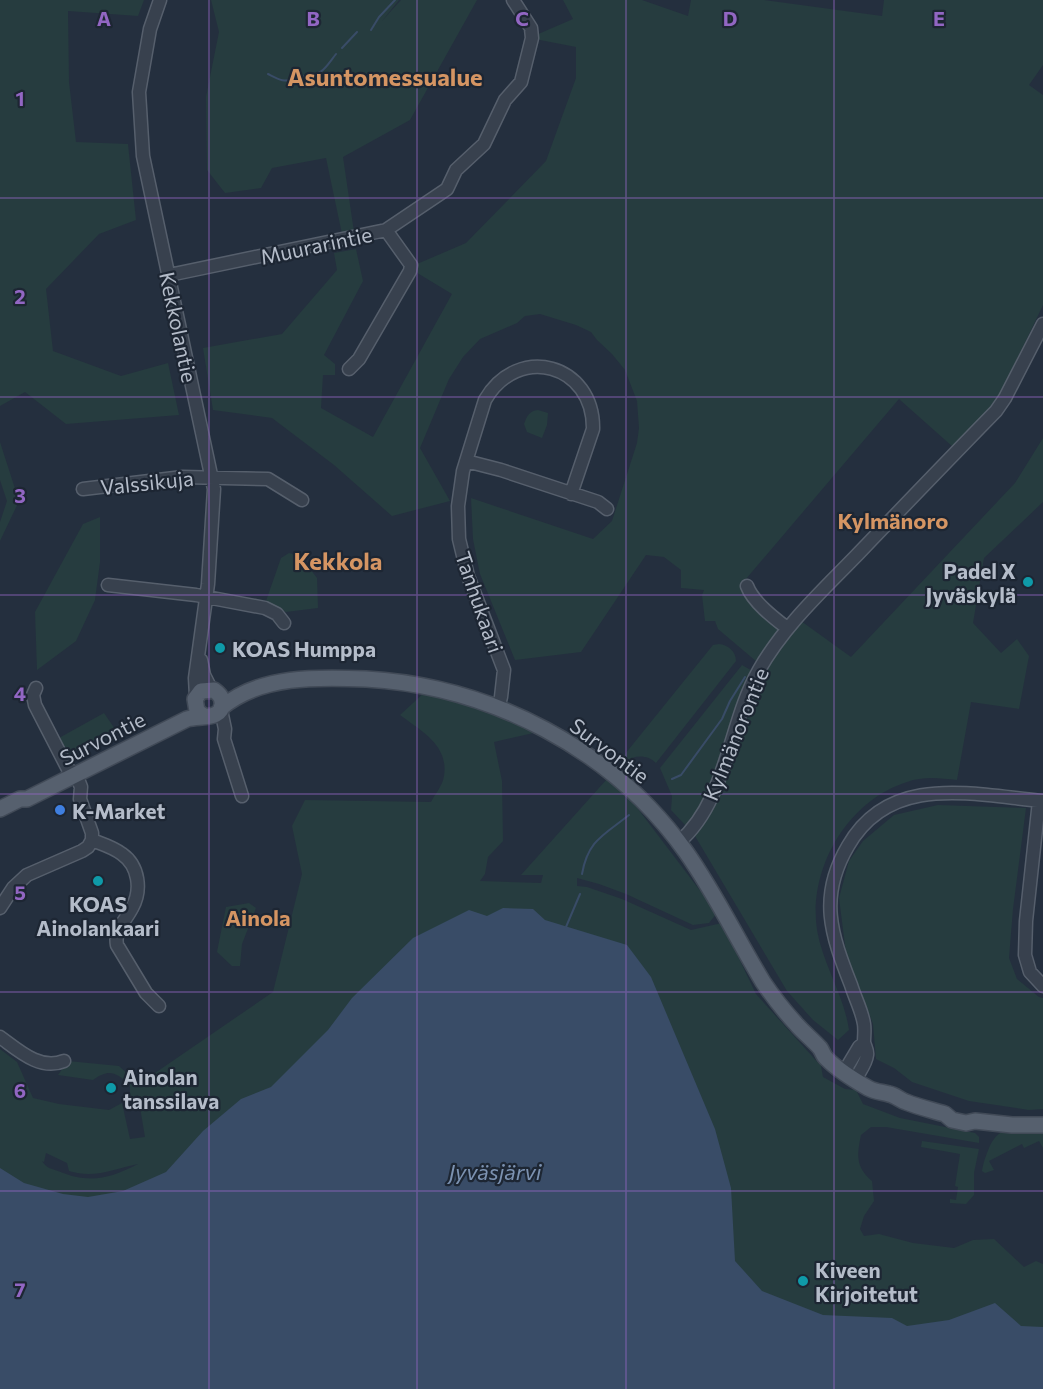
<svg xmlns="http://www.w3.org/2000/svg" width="1043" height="1389" viewBox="0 0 1043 1389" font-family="Commissioner,sans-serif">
<rect width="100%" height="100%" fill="#242f3e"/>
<path fill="#263c3f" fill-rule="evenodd" d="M 0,0 L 144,0 L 138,16 L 68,11 L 69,82 L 76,142 L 128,144 L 136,220 L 99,234 L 46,289 L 53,351 L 121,376 L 168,363 L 179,415 L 66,424 L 25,392 L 0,406 Z
M 211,0 L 399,0 L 382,21 L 401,0 L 477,0 L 410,120 L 343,157 L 354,232 L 342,234 L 326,158 L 272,168 L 261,188 L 225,193 L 207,170 L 206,97 L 219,32 Z
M 563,0 L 642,0 L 688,16 L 691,0 L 764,0 L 882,16 L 884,0 L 1043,0 L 1043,65 L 1029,85 L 1043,95 L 1043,305 L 1000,395 L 990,410 L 953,447 L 899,399 L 740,586 L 781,629 L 757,662 L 718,629 L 715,621 L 705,621 L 702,595 L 704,590 L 681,588 L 681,570 L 664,557 L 646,555 L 581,652 L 515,660 L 480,574 L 473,539 L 471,498 L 593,539 L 612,521 L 637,443 L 639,428 L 637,401 L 625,370 L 612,354 L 597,340 L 591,332 L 576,325 L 540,314 L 525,316 L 517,323 L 480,339 L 463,357 L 449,379 L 420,448 L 450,501 L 392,516 L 334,465 L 272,418 L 213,410 L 203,348 L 282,334 L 337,270 L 334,253 L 356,249 L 363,281 L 324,355 L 335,364 L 335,375 L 323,375 L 321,408 L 373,437 L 452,294 L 414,271 L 417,264 L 466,243 L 546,161 L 576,78 L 576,47 L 535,39 L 536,35 L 573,19 Z
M 538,410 L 548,413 L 547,425 L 542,438 L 527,432 L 524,424 C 527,416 529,411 538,410 Z
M 1043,438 L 1043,502 L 984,558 L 973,623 L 1001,653 L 1017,639 L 1029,656 L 1019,709 L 971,702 L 957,780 C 940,778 923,776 907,782 C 847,801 808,869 817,930 C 823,965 844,995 849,1030 L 838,1040 L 813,1020 L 787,991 L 695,836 C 704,820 715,804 723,787 C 735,760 739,731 749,703 C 759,673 779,643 801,621 L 851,657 L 1015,483 Z
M 0,442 L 19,501 L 0,541 L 0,522 L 7,501 L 0,480 Z
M 100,517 L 100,562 L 95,600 L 76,641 L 37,670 L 35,612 L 83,524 Z
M 289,553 L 300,556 L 317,578 L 318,608 L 286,612 L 266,601 L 281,558 Z
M 719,644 C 728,645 736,651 736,661 L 656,763 C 647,754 634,755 624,762 L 621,759 L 713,645 Z
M 742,665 L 754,672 C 737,719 718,789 687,827 L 671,810 L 672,796 L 660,768 Z
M 425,692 L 496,714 L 538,732 L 494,742 L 502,781 L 503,841 L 488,857 L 485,874 L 480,881 L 541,883 L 543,875 L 521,875 L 607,779 L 635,805 L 717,913 L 709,923 L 693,925 L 626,894 L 599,884 L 577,878 L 577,886 L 587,887 L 622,899 L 691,930 L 722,923 L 756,994 L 821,1066 L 823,1077 L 845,1089 L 856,1090 L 863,1104 L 900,1118 L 975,1133 L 979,1137 L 979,1143 L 886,1127 L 871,1127 L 861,1135 C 857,1154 855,1167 872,1181 L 874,1201 L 864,1216 L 860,1229 L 864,1236 L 879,1234 L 913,1243 L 954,1248 L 973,1240 L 994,1239 L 1024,1267 L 1036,1261 L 1043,1264 L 1043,1344 L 917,1335 L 194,1196 L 0,1216 L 0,1049 L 17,1062 L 33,1098 L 59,1104 L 109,1110 L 122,1103 L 130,1139 L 145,1137 L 138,1095 L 130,1099 L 130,1084 C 115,1073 110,1068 93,1080 L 58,1075 L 68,1061 L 119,1066 L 134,1080 L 142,1082 L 273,992 L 302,874 L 292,826 L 305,800 L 431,802 C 435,794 443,785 444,776 C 449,745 421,731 400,715 ZM 46,1153 L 67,1163 L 69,1171 C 94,1179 114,1169 138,1164 C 109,1179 89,1184 58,1171 C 52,1169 46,1168 42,1161 L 44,1162 Z
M 104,713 L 115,729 L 68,755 L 59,738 Z
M 938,805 L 1026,808 L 1013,909 L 1009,958 L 1017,979 L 1039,997 L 1043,998 L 1043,1109 L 1029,1110 L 969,1101 L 912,1082 L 894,1068 L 876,1059 L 873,1024 L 846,953 L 839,898 L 849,861 L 863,841 L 894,815 Z
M 249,903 L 256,908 L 242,944 L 240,966 L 232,966 L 217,952 L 226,907 Z
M 1043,1128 L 1043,1148 L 1039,1141 L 1024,1148 L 1022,1144 L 989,1161 L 994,1170 L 985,1173 L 982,1171 C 983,1163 986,1155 989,1148 C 1000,1122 1019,1129 1043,1128 Z
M 922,1141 L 979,1149 L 974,1173 L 974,1195 L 966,1204 L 950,1203 L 950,1199 L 956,1200 L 958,1187 L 955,1186 L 960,1154 L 921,1147 Z"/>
<path fill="#394c67" d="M 503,908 L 533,909 L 545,920 L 627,945 L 651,977 L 715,1129 L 731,1188 L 735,1261 L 762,1291 L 823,1315 L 892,1318 L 907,1326 L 949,1320 L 995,1303 L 1021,1326 L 1043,1327 L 1043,1389 L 0,1389 L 0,1168 L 24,1183 L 63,1194 L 88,1197 L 123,1191 L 166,1172 L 203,1131 L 241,1099 L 271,1087 L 328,1030 L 352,998 L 413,938 L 469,910 L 487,916 Z"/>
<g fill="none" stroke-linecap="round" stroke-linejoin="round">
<path stroke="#394c67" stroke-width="2" d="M 371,30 L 379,17 L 395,0
M 342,48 L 357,32
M 268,74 C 278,79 284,83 295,79
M 304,76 C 323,75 325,68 336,54
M 672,779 L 681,775 L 722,719 L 730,701 L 745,677
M 582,874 C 588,840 604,835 629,815
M 566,927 L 580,894"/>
<g stroke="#565f6c" stroke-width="15">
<path id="minor" d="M 160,0 L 150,29 L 139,92 L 143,156 L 214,489 L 208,584 L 195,678 L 196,696
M 169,275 L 386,230 L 447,189 L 456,170 L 484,144 L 505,100 L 521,82 L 532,38 L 531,28 L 513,0
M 349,369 L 359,359 L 410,271 L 411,265 L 386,230
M 466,461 L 501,470 L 598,502 L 607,509
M 83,489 L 183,477 L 268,479 L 302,500
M 108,585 L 196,595 L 265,608 L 277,614 L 284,623
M 747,586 C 753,602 774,618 787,628
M 201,660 L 204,675 L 211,689
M 36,688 L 33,695 L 35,705 L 68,769
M 498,708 L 501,697 L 504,670 L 468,576 L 459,539 L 458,506 L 463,471 L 485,400 C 518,343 594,364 593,429 L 571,494
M 221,710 L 225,729 L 224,739 L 242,796
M 1039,801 L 1026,921 L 1025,955 L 1030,972 L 1043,986
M 92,840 C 102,844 113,847 122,854 C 139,866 142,890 132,908 C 125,922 114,929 117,945 L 146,993 L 159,1006
M 679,842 C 727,801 729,722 759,670 C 784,626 821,592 856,556 C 903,507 949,459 996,411 L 1005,398 L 1043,324
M 0,908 L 13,888 L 27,875 L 82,851 L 88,847 L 92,840 L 92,833 L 80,799 L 81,787 L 76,774 L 68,769
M 0,1037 C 18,1050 40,1071 64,1061
M 844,1072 L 859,1047 L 864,1043
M 855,1080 C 859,1072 866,1064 867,1055 C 868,1051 865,1047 864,1042 C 864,1036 865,1030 864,1024 C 862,1011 855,998 851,985 C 831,934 818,897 848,846 C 890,772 974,795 1043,801"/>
</g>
<g stroke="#414a57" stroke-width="18">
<path id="major" d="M 221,708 C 260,675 318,677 366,679 C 490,686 613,749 686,852 C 715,893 737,939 763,982 C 773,997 785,1012 797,1025 C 804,1033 813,1040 820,1048 C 823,1052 823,1056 827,1059 C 838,1070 854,1080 868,1088 C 875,1092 882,1092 889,1094 C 895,1095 900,1100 906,1102 C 918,1107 932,1110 945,1114 L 952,1120 L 966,1123 L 975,1121 L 1012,1125 L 1043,1125
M 0,809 L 20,799 L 27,799 L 187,719 C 199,715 224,721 222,702 C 222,696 218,693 214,690 L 201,691 L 195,699 L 197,711 L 204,716"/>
</g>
<use href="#minor" stroke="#38414e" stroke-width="12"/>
<use href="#major" stroke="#56606e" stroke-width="15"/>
</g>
<path fill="none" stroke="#9266c3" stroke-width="1.5" stroke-opacity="0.55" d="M 209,0 L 209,1389M 417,0 L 417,1389M 626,0 L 626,1389M 834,0 L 834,1389M 0,198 L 1043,198M 0,397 L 1043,397M 0,595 L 1043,595M 0,794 L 1043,794M 0,992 L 1043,992M 0,1191 L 1043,1191"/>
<g fill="#0f9aa8" stroke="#1d2633" stroke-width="2">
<circle cx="1028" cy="582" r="6"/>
<circle cx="220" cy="648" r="6"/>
<circle cx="98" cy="881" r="6"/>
<circle cx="111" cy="1088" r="6"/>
<circle cx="803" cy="1281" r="6"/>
</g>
<circle fill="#3f7fe0" stroke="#1d2633" stroke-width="2" cx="60" cy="810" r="6"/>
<g text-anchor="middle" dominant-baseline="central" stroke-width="4.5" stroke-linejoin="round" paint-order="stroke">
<g font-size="21" fill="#b4bcc9" stroke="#1d2633">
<text transform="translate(316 245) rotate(-12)">Muurarintie</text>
<text transform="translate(179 327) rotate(78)">Kekkolantie</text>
<text transform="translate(147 482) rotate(-6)">Valssikuja</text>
<text transform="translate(480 602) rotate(71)">Tanhukaari</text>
<text transform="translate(735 734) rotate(-68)">Kylmänorontie</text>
<text transform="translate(102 738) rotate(-27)">Survontie</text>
<text transform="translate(610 750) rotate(37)">Survontie</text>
</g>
<g font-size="21" font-weight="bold" fill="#b4bcc9" stroke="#1d2633" text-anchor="start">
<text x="1016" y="570" text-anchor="end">Padel X<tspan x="1016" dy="24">Jyväskylä</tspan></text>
<text x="232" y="648">KOAS Humppa</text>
<text x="72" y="810">K-Market</text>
<text x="98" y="903" text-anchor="middle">KOAS<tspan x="98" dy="24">Ainolankaari</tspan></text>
<text x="123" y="1076">Ainolan<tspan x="123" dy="24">tanssilava</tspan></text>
<text x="815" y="1269">Kiveen<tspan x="815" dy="24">Kirjoitetut</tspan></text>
</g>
<g font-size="22" font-weight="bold" fill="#d59563" stroke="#1d2633">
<text x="893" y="520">Kylmänoro</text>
<text x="258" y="917">Ainola</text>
</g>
<g font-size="22" font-style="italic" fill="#7c92b1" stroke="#1d2633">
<text x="495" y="1171">Jyväsjärvi</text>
</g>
<g font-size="24" font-weight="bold" fill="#d59563" stroke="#1d2633">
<text x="385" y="76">Asuntomessualue</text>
<text x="338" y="560">Kekkola</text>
</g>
</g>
<g font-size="20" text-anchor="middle" font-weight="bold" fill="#9266c3" stroke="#1d2633" stroke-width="4.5" stroke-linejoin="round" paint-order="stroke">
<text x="104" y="26">A</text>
<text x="313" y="26">B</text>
<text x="522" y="26">C</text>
<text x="730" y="26">D</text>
<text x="939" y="26">E</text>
<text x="20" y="106">1</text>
<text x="20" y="304">2</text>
<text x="20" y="503">3</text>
<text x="20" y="701">4</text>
<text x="20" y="900">5</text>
<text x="20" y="1098">6</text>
<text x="20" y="1297">7</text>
</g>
</svg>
